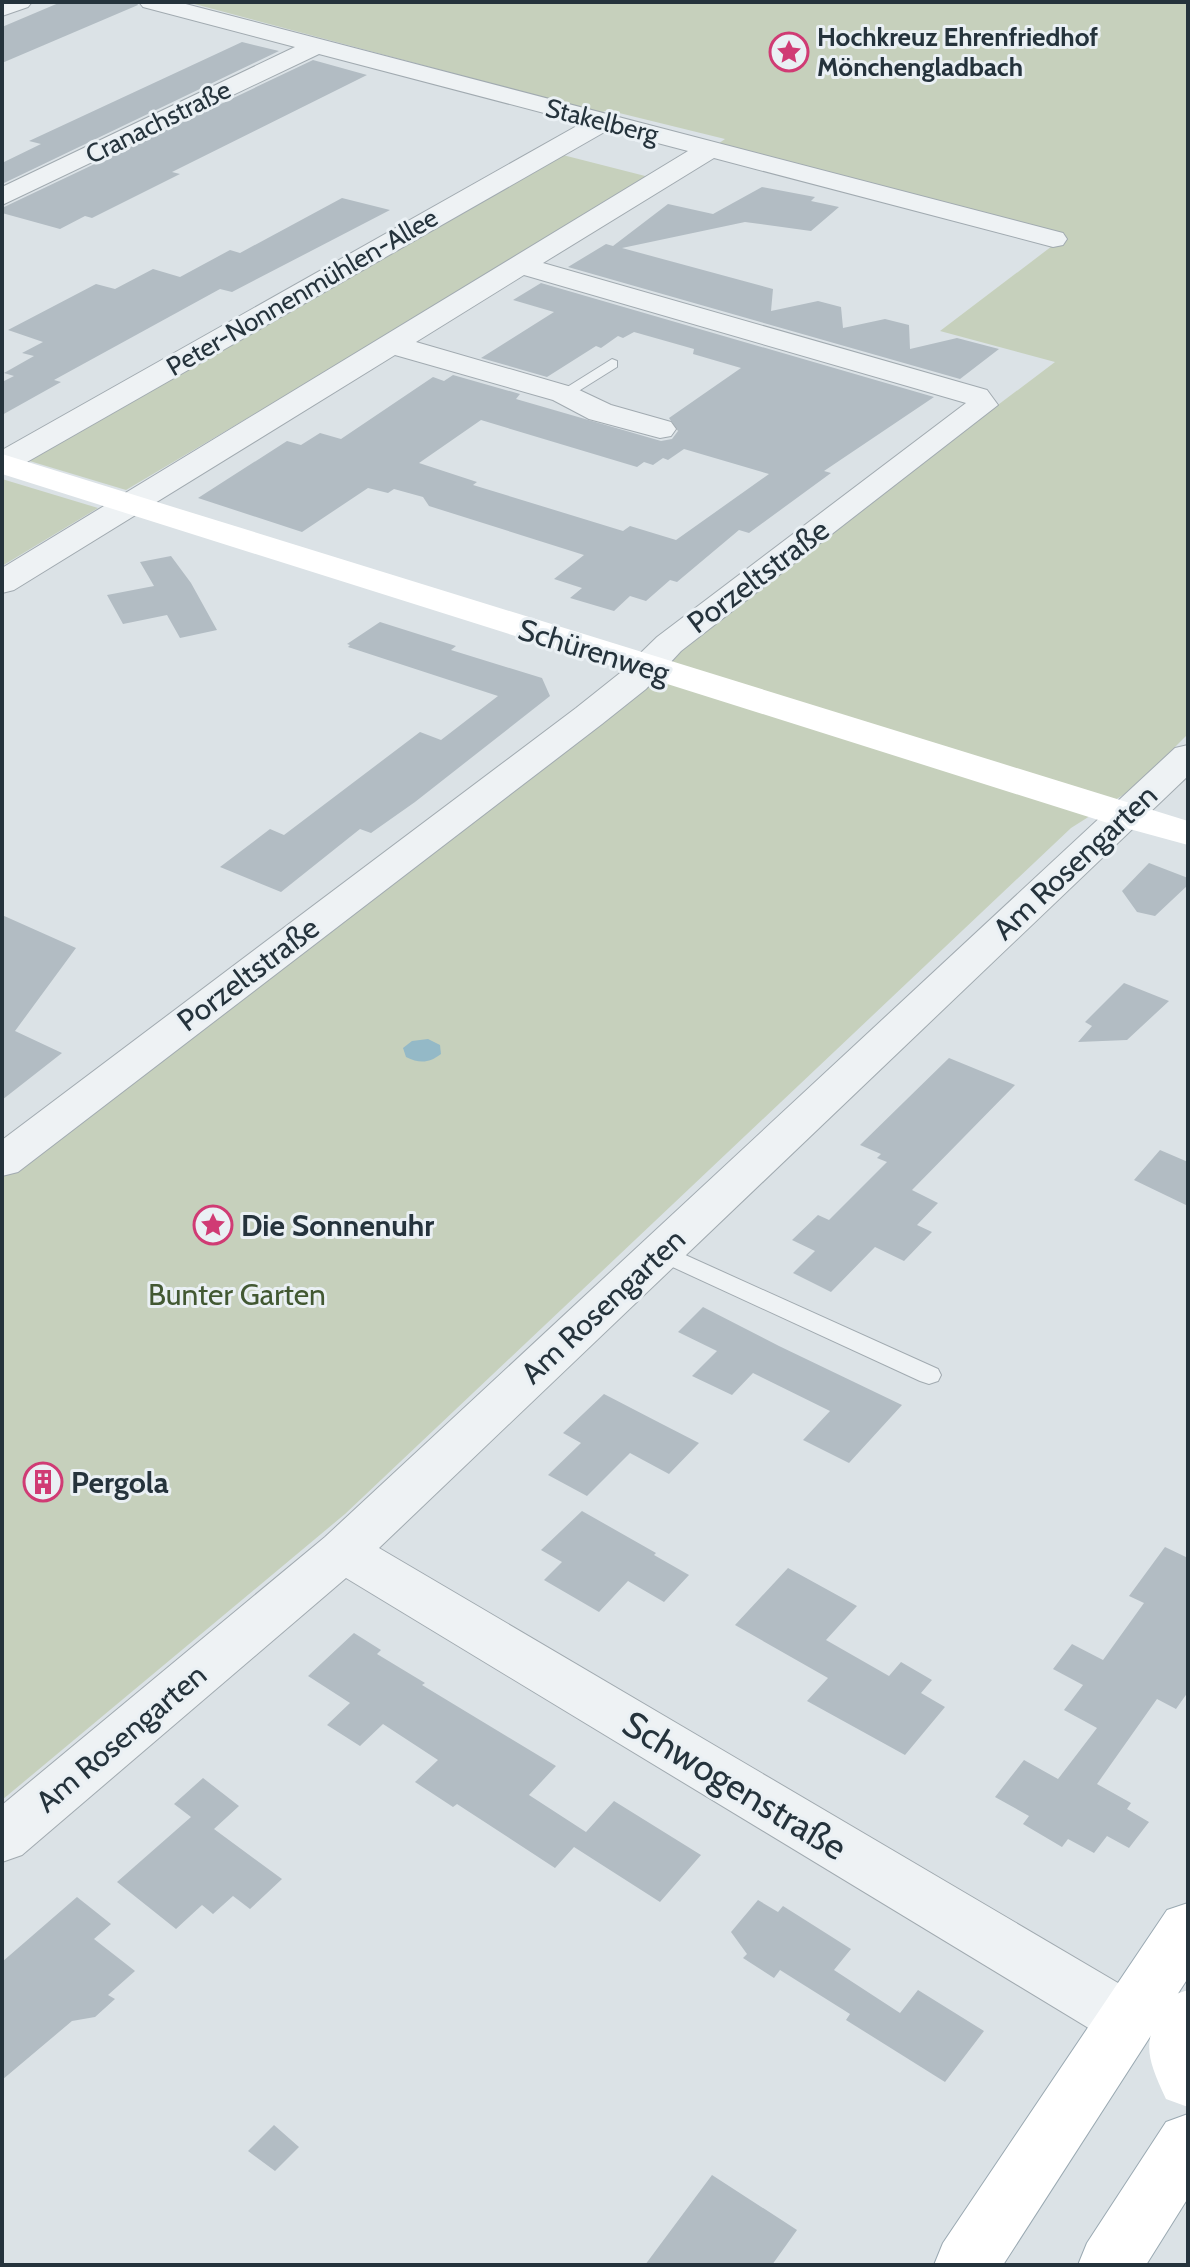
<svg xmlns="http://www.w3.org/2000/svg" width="1190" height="2267" viewBox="0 0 1190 2267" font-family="Cabin,sans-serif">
<rect width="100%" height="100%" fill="#dbe2e6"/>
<path fill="#c6d0bc" d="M 187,2 L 1188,2 L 1188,734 L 1134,788 L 1071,828 L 345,1514 L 2,1800 L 2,1178 L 645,687 L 674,649 L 1055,362 L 940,331 L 1064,237 L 715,146 L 725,139 L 607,110 L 601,113 Z
M 555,153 L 653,178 L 126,490 L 23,459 Z
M 2,479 L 98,508 L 2,566 Z"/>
<path fill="#94b9c7" d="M 428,1039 L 440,1045 L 441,1054 C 429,1063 420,1064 406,1057 L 403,1048 L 412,1041 Z"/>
<path fill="#b2bcc3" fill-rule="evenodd" d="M 61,2 L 136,2 L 138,5 L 2,63 L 2,27 Z
M 242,42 L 279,51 L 2,184 L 2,163 L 41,144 L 29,141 Z
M 313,60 L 367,75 L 172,172 L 180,174 L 92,218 L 85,216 L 60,229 L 2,213 L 2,208 Z
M 762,187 L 815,197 L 811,201 L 839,207 L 811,231 L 745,222 L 622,248 L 773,289 L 771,311 L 818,301 L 841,307 L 843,328 L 885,319 L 909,325 L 910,349 L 957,338 L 999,349 L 960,379 L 568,267 L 606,244 L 613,246 L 668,204 L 713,214 Z
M 342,198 L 390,210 L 232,292 L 220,289 L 54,380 L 61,382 L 2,415 L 2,382 L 14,376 L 4,373 L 34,356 L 22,353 L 43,342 L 8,330 L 96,284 L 115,289 L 153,269 L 180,277 L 230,250 L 240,253 Z
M 541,283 L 934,397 L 824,471 L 831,473 L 749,533 L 739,530 L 677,582 L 670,580 L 646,601 L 630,596 L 614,611 L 570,598 L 582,588 L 554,579 L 584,555 L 429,506 L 423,497 L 394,489 L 388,493 L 368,488 L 302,532 L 198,498 L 287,441 L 301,445 L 320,433 L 341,439 L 433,377 L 444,381 L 453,375 L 520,394 L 516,399 L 661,441 L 672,439 L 678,431 L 669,418 L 741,368 L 693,354 L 694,349 L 634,332 L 623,338 L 618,336 L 601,348 L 596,346 L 547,377 L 481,358 L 554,312 L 513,300 ZM 481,420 L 637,467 L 644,462 L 653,465 L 663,458 L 668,460 L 684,449 L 769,474 L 676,540 L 630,526 L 623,531 L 473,485 L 477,482 L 419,463 Z
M 171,556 L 191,583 L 217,630 L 180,638 L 167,615 L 123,624 L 107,595 L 154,586 L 140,562 Z
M 380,622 L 456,646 L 451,650 L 542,678 L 550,696 L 415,802 L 371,833 L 360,829 L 281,892 L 220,867 L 270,829 L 284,835 L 420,732 L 441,740 L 498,696 L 348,647 L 350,645 L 347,644 Z
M 1149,863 L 1188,878 L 1188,885 L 1155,916 L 1137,912 L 1122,891 Z
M 2,915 L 76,948 L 15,1031 L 62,1053 L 2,1100 Z
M 1124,983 L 1169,1001 L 1127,1040 L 1078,1042 L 1092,1026 L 1085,1022 Z
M 949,1058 L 1015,1085 L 912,1190 L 938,1203 L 917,1225 L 932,1232 L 904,1261 L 875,1247 L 831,1292 L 793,1273 L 815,1251 L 792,1240 L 818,1215 L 829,1220 L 887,1162 L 877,1158 L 881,1154 L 860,1145 Z
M 1160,1150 L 1188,1162 L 1188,1206 L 1134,1180 Z
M 703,1307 L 779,1346 L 902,1405 L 849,1463 L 803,1440 L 830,1411 L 753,1373 L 732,1395 L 692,1376 L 717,1351 L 678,1332 Z
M 604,1394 L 660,1423 L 699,1443 L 669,1474 L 630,1453 L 587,1496 L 548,1475 L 581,1443 L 563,1433 Z
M 582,1511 L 656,1553 L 654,1555 L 689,1575 L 664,1602 L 628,1581 L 599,1612 L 544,1580 L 562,1562 L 541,1550 Z
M 1165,1547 L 1188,1558 L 1188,1692 L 1176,1709 L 1157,1699 L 1097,1784 L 1131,1803 L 1127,1809 L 1149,1822 L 1129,1848 L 1107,1836 L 1094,1853 L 1068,1839 L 1062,1847 L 1023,1824 L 1029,1816 L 995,1797 L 1024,1760 L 1058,1779 L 1097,1728 L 1064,1710 L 1083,1685 L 1053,1669 L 1072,1644 L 1103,1660 L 1144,1603 L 1129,1596 Z
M 788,1568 L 857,1606 L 826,1640 L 889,1676 L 901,1662 L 932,1680 L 921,1693 L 945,1707 L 905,1755 L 807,1701 L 828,1678 L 735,1625 Z
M 354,1633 L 381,1650 L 377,1654 L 425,1683 L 422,1685 L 556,1766 L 529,1795 L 586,1832 L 614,1801 L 701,1855 L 660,1902 L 574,1847 L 555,1868 L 457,1804 L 453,1807 L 415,1782 L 438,1760 L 383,1724 L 360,1746 L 327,1725 L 350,1703 L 308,1676 Z
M 203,1778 L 239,1806 L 214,1829 L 282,1879 L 250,1909 L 233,1896 L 213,1914 L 202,1905 L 176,1929 L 117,1882 L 191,1817 L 174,1804 Z
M 77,1897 L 111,1924 L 94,1939 L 135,1971 L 108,1995 L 115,1999 L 95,2017 L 72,2021 L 2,2080 L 2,1962 Z
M 758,1900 L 778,1912 L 783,1906 L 851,1949 L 834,1970 L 900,2013 L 918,1990 L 984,2031 L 945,2082 L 846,2020 L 850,2014 L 780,1970 L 774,1978 L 743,1958 L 747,1954 L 731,1932 Z
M 274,2125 L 299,2147 L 275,2171 L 248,2151 Z
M 712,2175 L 797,2230 L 772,2265 L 645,2265 Z"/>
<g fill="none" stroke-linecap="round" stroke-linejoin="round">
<g stroke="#a1aab0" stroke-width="2">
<path id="service" d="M 612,359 L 617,361 L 617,367 L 569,397 L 564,399 L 556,394 Z
M 661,1244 L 938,1369 L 941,1375 L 938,1381 L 929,1384 L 920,1381 L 653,1258 L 649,1252 L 653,1246 Z"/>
</g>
<g stroke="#a1aab0" stroke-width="2">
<path id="minor" d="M 2,2 L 32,2 L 28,7 L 2,16 Z
M 139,2 L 178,2 L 1063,233 L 1067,239 L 1063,245 L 1053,247 L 714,158 L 543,263 L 987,390 L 998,405 L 681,651 L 646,689 L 602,724 L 18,1172 L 2,1176 L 2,1140 L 576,708 L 620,673 L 657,637 L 966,403 L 524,275 L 416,342 L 575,388 L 611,405 L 671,422 L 676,429 L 671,436 L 660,438 L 589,419 L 553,400 L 395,355 L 14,590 L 2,593 L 2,568 L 688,151 L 608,130 L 13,470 L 2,473 L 2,450 L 582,123 L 319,54 L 2,205 L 2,187 L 295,47 L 143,7 Z
M 1188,745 L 1188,776 L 379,1548 L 1147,2000 L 1156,2019 L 1147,2038 L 1126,2045 L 1105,2038 L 346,1578 L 22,1855 L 2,1862 L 2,1805 L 325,1537 L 1175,748 Z"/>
</g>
<g stroke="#9aa9b2" stroke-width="2">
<path id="primary" d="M 1188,1903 L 1188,1978 L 1003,2265 L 934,2265 L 943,2243 L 1167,1910 Z
M 1188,2114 L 1188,2198 L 1146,2265 L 1078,2265 L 1087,2243 L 1166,2122 Z"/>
</g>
<use href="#service" fill="#eef2f4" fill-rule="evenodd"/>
<use href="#minor" fill="#eef2f4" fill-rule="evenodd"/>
<path fill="#fff" fill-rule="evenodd" d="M 2,454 L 1188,821 L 1188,845 L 1111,824 L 2,474 Z
M 1188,1990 L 1188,2107 L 1166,2099 C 1145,2054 1142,2042 1167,1997 Z"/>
<use href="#primary" fill="#fff" fill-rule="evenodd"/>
</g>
<defs>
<g id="sight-ring" transform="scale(2)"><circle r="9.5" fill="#eaf0f4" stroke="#d03b74" stroke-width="1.5"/><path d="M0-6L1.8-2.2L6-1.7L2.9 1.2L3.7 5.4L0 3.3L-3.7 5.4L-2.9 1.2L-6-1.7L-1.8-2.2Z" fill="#d03b74"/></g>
<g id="building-ring" transform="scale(2)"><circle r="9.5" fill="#eaf0f4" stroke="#d03b74" stroke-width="1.5"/><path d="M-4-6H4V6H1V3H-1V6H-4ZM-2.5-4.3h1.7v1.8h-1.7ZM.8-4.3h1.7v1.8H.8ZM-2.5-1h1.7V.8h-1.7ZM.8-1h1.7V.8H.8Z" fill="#d03b74"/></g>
</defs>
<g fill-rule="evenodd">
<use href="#sight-ring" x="789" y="52"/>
<use href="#sight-ring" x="213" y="1225"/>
<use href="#building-ring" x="43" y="1482"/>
</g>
<g text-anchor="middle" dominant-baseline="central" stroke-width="6" stroke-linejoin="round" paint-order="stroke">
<g font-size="26" font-weight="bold" fill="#25333c" stroke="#eaf0f4" text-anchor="start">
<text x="817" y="37">Hochkreuz Ehrenfriedhof<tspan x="817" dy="30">Mönchengladbach</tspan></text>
</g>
<g font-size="26" fill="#25333c" stroke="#eaf0f4">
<text transform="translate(602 121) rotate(14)">Stakelberg</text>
<text transform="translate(158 122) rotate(-26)">Cranachstraße</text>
<text transform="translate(302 292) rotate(-30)">Peter-Nonnenmühlen-Allee</text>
</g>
<g font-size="30" fill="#25333c" stroke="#eaf0f4">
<text transform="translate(758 576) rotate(-37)">Porzeltstraße</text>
<text transform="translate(594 651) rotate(17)">Schürenweg</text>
<text transform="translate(1075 862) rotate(-43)">Am Rosengarten</text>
<text transform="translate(248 974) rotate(-37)">Porzeltstraße</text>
<text transform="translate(603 1306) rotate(-43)">Am Rosengarten</text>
<text transform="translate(121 1738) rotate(-40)">Am Rosengarten</text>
</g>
<g font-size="30" font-weight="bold" fill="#25333c" stroke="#eaf0f4" text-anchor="start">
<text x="241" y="1225">Die Sonnenuhr</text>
<text x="71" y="1482">Pergola</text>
</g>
<g font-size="30" fill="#425832" stroke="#eaf0f4">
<text x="237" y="1294">Bunter Garten</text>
</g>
<g font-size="36" fill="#25333c" stroke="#eaf0f4">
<text transform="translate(735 1785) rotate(31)">Schwogenstraße</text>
</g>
</g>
<rect width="1190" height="2267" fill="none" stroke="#25333c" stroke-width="8"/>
</svg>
